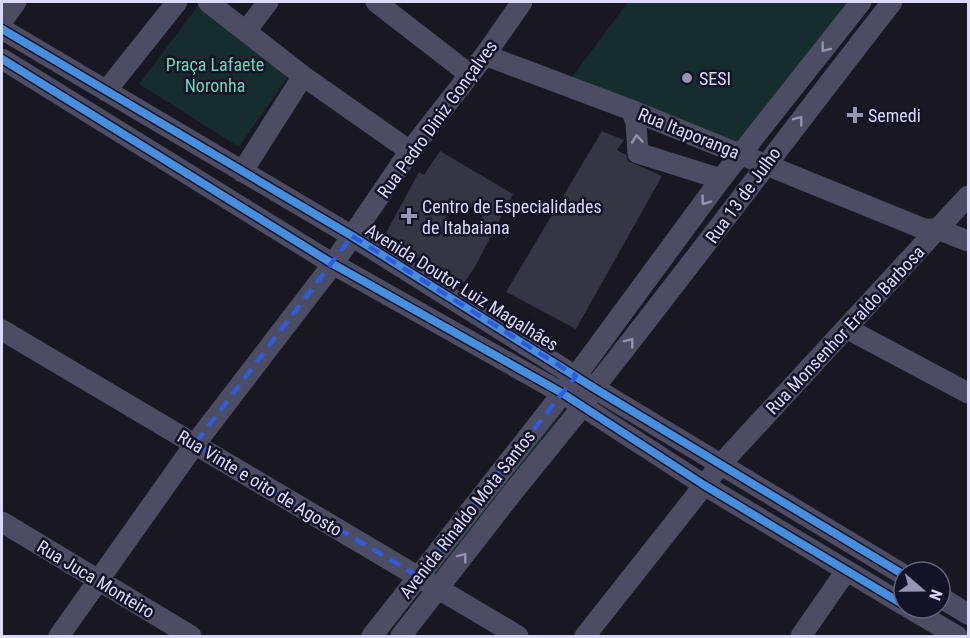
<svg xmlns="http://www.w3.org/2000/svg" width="970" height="638" viewBox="0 0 970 638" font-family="'Roboto Condensed',sans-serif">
<rect width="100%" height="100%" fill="#181722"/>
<path fill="#152d2c" d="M 628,2 L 861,2 L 742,155 L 566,85 Z
M 200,3 L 292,71 L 239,147 L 139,84 Z
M 557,408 L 564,410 L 439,578 L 431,573 Z"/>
<path fill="#363544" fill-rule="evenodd" d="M 602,131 L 624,140 L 617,150 L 626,155 L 628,161 L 662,176 L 576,329 L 506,292 Z
M 440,151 L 513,194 L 476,265 L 464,283 L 406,252 L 402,242 L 386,233 L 419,172 L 424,175 ZM 457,200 L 484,215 L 466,233 L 443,221 Z"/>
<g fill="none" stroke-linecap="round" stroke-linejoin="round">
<path stroke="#4c4d62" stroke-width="21" d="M 208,2 L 303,76 L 410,151
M 376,2 L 469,74
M 2,21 L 16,2
M 2,29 L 352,236 L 594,388 L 904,575
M 246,31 L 268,2
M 485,55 L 631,110 L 924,229 L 937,229 L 968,241
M 2,59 L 333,264 L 562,393 L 704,485 L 904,605
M 106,91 L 177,2
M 631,110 L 636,122 L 638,153 L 721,179
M 242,172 L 303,76
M 846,328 L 968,393
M 2,330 L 518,636
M 2,522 L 191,636
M 940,597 L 968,614
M 909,608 L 957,636
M 59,636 L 195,444 L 333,264 L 410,151 L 485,55 L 522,2
M 372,636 L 576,376 L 721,179 L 861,2
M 401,636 L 513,492 L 582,407 L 594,388 C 695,260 792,130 892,2
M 585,636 L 721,464 L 968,196
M 801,636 L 846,571"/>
<g stroke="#141227" stroke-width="11">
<path id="cycleway" d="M 2,29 L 352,236 L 594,388 L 904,575
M 2,59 L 333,264 L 562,393 L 704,485 L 904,605"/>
</g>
<use href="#cycleway" stroke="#468fdf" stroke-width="8"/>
</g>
<defs><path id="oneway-chevron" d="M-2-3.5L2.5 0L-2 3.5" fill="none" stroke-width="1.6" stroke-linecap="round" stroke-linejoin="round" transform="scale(1.5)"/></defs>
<g stroke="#9494af">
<use href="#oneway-chevron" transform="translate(825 48) rotate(128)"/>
<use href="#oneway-chevron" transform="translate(799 120) rotate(-52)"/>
<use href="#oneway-chevron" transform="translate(637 139) rotate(-95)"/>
<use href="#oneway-chevron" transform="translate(705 201) rotate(126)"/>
<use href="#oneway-chevron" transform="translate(630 342) rotate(-52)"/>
<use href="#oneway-chevron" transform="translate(463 557) rotate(-52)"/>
</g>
<path fill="none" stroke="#305cdc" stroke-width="4.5" stroke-dasharray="12 8" stroke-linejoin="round" d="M 352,236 L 576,376 L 418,576 L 195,444 Z"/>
<g fill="#9796b0" stroke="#141227" stroke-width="2">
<circle cx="687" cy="78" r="6"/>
<path d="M852 106h6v6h6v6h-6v6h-6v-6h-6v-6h6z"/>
<path d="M406 207h6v6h6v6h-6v6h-6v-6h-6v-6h6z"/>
</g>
<g text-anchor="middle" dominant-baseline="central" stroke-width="5" stroke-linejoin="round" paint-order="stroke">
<g font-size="18" fill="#6ad8b6" stroke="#141227">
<text x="215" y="64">Praça Lafaete<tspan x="215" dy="21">Noronha</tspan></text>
</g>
<g font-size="18" fill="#dcdafc" stroke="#141227" text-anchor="start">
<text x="699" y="78">SESI</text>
<text x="868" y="115">Semedi</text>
<text x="422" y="206">Centro de Especialidades<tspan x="422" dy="21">de Itabaiana</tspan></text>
</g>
<g font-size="18" fill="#dcdafc" stroke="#141227">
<text transform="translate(437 119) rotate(-54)">Rua Pedro Diniz Gonçalves</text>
<text transform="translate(689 133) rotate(22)">Rua Itaporanga</text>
<text transform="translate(743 195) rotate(-54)">Rua 13 de Julho</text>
<text transform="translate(462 287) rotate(32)">Avenida Doutor Luiz Magalhães</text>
<text transform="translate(845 330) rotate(-47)">Rua Monsenhor Eraldo Barbosa</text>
<text transform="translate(260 483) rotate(31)">Rua Vinte e oito de Agosto</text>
<text transform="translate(467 514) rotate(-52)">Avenida Rinaldo Mota Santos</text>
<text transform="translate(96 579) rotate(31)">Rua Juca Monteiro</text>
</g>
</g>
<rect width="970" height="638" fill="none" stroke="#dcdafc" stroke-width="6"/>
<g transform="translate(922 590) rotate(110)"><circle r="28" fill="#141227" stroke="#64627c" stroke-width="1.5"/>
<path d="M0-4.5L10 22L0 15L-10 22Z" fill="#9796b0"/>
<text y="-9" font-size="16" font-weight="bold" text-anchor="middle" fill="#dcdafc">N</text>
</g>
</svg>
